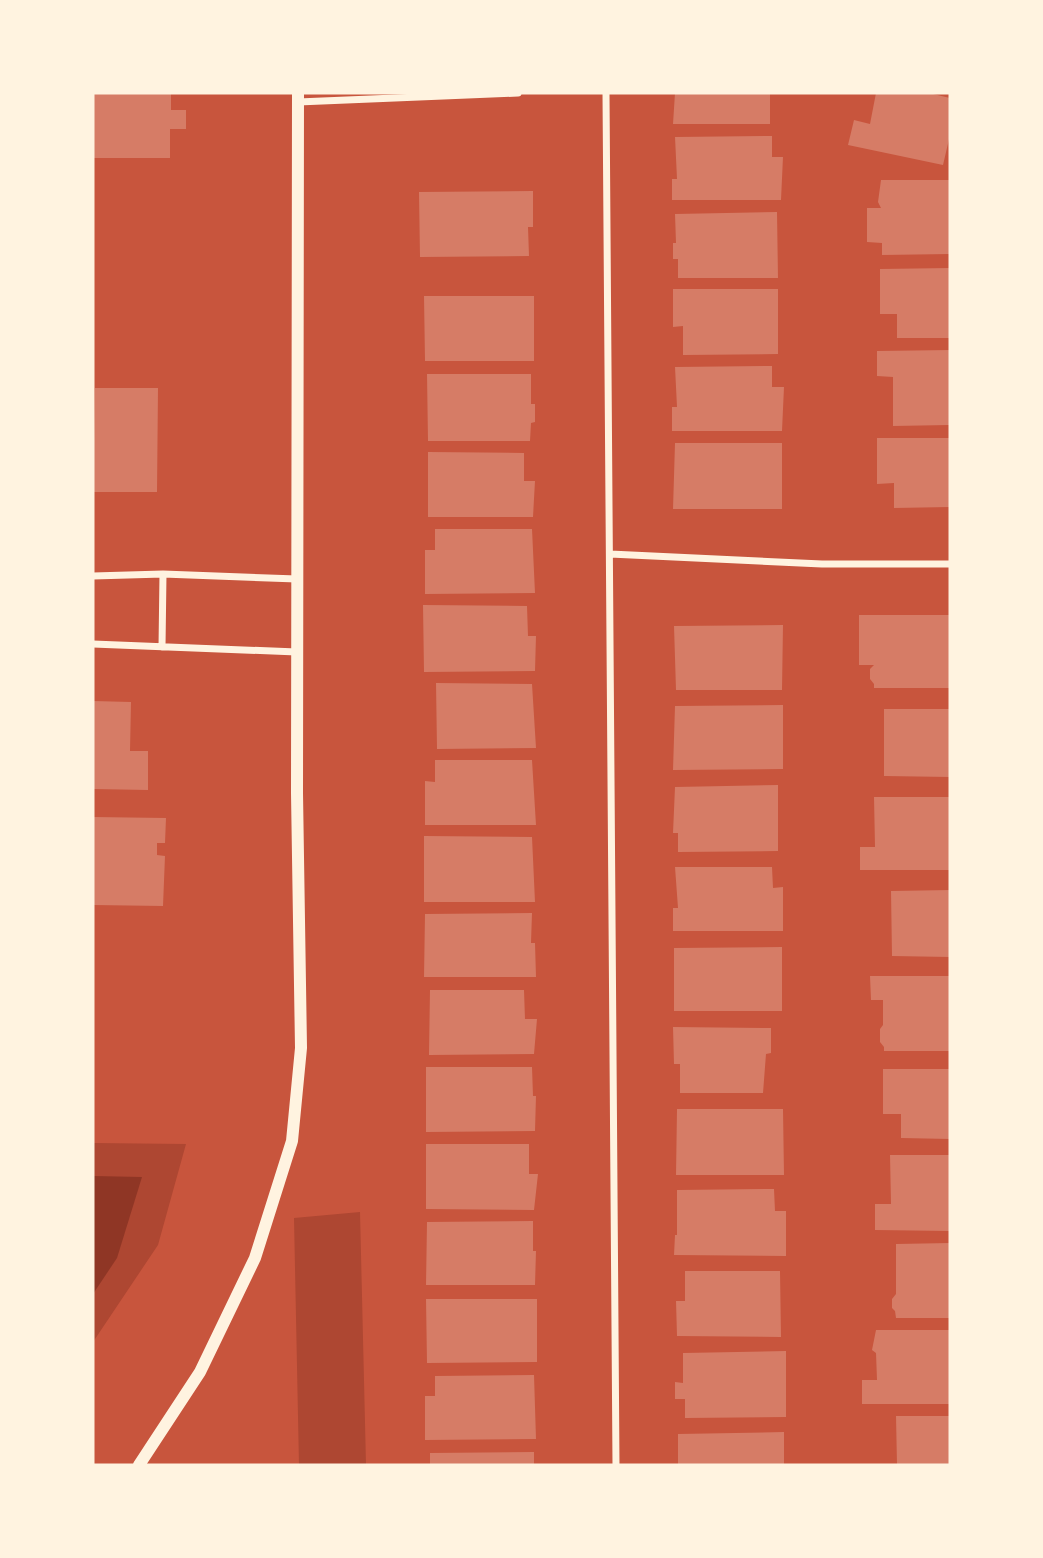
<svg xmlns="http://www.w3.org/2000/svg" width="1043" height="1558" viewBox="0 0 1043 1558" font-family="'Zilla Slab',serif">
<rect width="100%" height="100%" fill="#c8553d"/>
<path fill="#ae4732" d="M 93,1143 L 186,1144 L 158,1245 L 93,1342 Z
M 360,1212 L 366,1465 L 299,1465 L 294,1218 Z"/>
<path fill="#8f3625" d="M 93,1176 L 142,1177 L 117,1258 L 93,1294 Z"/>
<path fill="#d67c66" d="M 93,93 L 171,94 L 171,110 L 186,110 L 186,129 L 170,129 L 170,158 L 93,158 Z
M 675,93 L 770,93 L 770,124 L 673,124 Z
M 876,93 L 929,93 L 950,98 L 950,135 L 943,165 L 848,145 L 854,120 L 870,124 Z
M 772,136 L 772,157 L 783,157 L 781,200 L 672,200 L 672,179 L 677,179 L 675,137 Z
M 881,180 L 950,180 L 950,254 L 882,255 L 882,243 L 867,242 L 867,208 L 881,208 L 878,202 Z
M 533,191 L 533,227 L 528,227 L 529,256 L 420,257 L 419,192 Z
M 777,212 L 778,278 L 678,278 L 678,259 L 673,259 L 673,243 L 676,243 L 675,214 Z
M 950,268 L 950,338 L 897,338 L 897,314 L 880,314 L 880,269 Z
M 673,289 L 778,289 L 778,354 L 683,355 L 683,326 L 673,327 Z
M 424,296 L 534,296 L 534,361 L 425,361 Z
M 950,350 L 949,425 L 893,426 L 893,377 L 877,376 L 877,351 Z
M 772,366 L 772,387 L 784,387 L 782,431 L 672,431 L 672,407 L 677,407 L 675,367 Z
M 427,374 L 531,374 L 531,404 L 535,404 L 535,422 L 531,423 L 530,441 L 428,441 Z
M 95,388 L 158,388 L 157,492 L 93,492 Z
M 877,438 L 950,438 L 950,507 L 894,508 L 894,483 L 877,484 Z
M 675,443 L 782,443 L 782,509 L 673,509 Z
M 428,452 L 524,453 L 524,481 L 535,481 L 533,517 L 428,517 Z
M 435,529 L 532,529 L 535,593 L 425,594 L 425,550 L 435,550 Z
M 423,605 L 527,606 L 528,636 L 536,636 L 535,671 L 424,672 Z
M 859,615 L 950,615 L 950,688 L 874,688 L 874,684 L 870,679 L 870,669 L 874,665 L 859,665 Z
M 783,625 L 782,690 L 676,690 L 674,626 Z
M 436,683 L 532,684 L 536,748 L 437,749 Z
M 93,701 L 131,702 L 130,751 L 148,751 L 148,790 L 93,789 Z
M 783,705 L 783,769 L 673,770 L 675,706 Z
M 884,709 L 950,709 L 950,777 L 884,776 Z
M 435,760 L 532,760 L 536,825 L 425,825 L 425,781 L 435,782 Z
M 778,785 L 778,851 L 678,852 L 678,833 L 673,833 L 675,787 Z
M 874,797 L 950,797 L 950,870 L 860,870 L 860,847 L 875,847 Z
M 93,817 L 166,818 L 165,843 L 157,843 L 157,855 L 165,856 L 163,906 L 93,905 Z
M 424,836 L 532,837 L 535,902 L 424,902 Z
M 675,867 L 772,867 L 773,888 L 783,887 L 783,931 L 673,931 L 673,908 L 678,908 Z
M 950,890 L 950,957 L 892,956 L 891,891 Z
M 532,913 L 531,943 L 535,943 L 536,977 L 424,977 L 425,914 Z
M 782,947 L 782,1011 L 674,1011 L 674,948 Z
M 870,976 L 950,976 L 950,1051 L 884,1051 L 884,1047 L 880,1042 L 880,1029 L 883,1025 L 883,1000 L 871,1000 Z
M 430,990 L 524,990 L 525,1019 L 537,1019 L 534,1054 L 429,1055 Z
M 673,1027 L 771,1028 L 771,1053 L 766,1054 L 763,1093 L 680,1093 L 680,1064 L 674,1064 Z
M 426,1067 L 532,1067 L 533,1096 L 536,1096 L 535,1131 L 426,1132 Z
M 883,1069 L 950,1069 L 950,1139 L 901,1138 L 901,1114 L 883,1114 Z
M 677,1109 L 783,1109 L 784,1175 L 676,1175 Z
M 426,1144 L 529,1144 L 529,1174 L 538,1174 L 534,1210 L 426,1209 Z
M 890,1155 L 950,1155 L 950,1231 L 875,1230 L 875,1204 L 891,1204 Z
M 774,1189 L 775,1211 L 786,1211 L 786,1256 L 674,1255 L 675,1235 L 677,1235 L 677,1190 Z
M 533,1221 L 533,1251 L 536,1251 L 535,1285 L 426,1285 L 427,1222 Z
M 950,1243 L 950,1318 L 896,1318 L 895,1311 L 892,1308 L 892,1299 L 896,1294 L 896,1244 Z
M 685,1271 L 780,1271 L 781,1337 L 677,1336 L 676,1301 L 685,1301 Z
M 426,1299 L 537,1299 L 537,1362 L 427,1363 Z
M 876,1330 L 950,1330 L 950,1404 L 862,1404 L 862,1380 L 877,1380 L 876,1353 L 872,1350 Z
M 786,1351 L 786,1417 L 685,1418 L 685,1399 L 675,1399 L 675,1382 L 683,1383 L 683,1353 Z
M 534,1375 L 536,1439 L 425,1440 L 425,1396 L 435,1396 L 435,1376 Z
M 896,1416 L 950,1416 L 950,1465 L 897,1465 Z
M 784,1432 L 784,1465 L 678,1465 L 678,1434 Z
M 534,1452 L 534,1465 L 430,1465 L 430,1453 Z"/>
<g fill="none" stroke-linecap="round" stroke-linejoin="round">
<path stroke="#fff3e0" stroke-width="7" d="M 606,93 L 616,1465
M 298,102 L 518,93
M 610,554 L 822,564 L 950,564
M 93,576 L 163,574 L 297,579
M 93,644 L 297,652
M 162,647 L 163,574"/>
<path stroke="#fff3e0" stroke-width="12" d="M 139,1465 L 200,1372 L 255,1258 L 292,1141 L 301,1048 L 297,793 L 298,93"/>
</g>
<rect width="1043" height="1558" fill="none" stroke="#fff3e0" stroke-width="189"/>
</svg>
